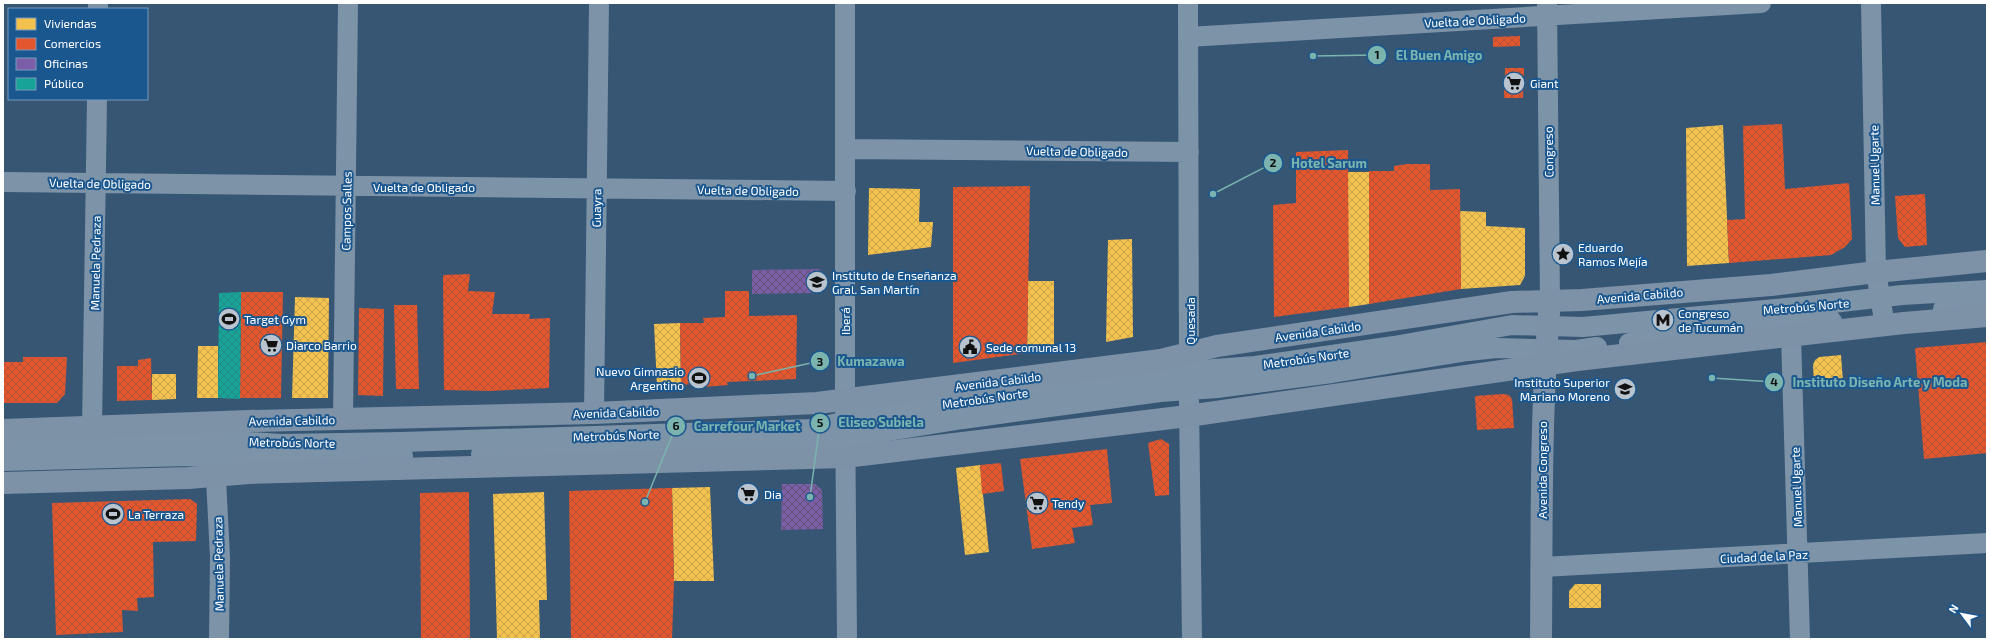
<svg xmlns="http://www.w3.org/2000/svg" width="1990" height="642" viewBox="0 0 1990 642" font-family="'Exo 2',sans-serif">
<defs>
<pattern id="homes-cross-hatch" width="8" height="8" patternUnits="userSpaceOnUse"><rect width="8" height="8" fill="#f2c14e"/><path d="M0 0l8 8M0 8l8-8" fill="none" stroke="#c8a44e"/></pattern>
<pattern id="shops-cross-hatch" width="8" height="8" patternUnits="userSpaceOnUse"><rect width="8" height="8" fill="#e4572e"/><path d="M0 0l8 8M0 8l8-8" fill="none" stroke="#af5338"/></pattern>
<pattern id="offices-cross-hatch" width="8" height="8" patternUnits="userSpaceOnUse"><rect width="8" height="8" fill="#7b5ea7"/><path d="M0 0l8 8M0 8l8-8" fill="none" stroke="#5f5370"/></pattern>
<pattern id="public-cross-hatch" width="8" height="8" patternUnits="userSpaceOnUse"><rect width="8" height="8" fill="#17a398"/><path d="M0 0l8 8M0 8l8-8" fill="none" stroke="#278981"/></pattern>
</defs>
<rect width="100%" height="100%" fill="#365674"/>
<path fill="url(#homes-cross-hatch)" d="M 1723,125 L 1729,263 L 1687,266 L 1686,128 Z
M 1347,172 L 1369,172 L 1369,304 L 1349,307 Z
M 869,188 L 920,189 L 919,222 L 933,222 L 931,247 L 868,255 Z
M 1460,211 L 1486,212 L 1486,226 L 1525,228 L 1525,276 L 1520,285 L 1461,289 Z
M 1132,239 L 1133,337 L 1106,342 L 1108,240 Z
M 1028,281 L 1054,281 L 1054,350 L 1027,353 Z
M 295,297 L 329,298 L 328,398 L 292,398 Z
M 680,323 L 681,385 L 657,386 L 654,324 Z
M 198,346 L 218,346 L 218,398 L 197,398 Z
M 1841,355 L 1843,381 L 1814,384 L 1813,365 L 1815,360 L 1819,357 Z
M 152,374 L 176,374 L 176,399 L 152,400 Z
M 980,465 L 989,552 L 965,555 L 956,468 Z
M 710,487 L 714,581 L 674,581 L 672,488 Z
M 544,492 L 547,600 L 539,600 L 540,639 L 497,639 L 493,494 Z
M 1575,584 L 1601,584 L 1601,608 L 1569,608 L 1569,591 Z"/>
<path fill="url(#shops-cross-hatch)" d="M 1520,36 L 1520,46 L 1493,47 L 1493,37 Z
M 1505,68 L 1524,68 L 1523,98 L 1504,98 Z
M 1782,124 L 1785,189 L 1849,183 L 1852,239 L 1845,247 L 1831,255 L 1729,263 L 1727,220 L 1745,219 L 1743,126 Z
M 1348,150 L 1349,307 L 1274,317 L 1273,205 L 1296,203 L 1296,152 Z
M 1407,164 L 1430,164 L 1430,190 L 1460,189 L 1461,289 L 1369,304 L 1369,171 L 1394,171 L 1394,166 Z
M 1030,186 L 1027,353 L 953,363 L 953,187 Z
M 1925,194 L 1927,245 L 1905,247 L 1898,238 L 1895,196 Z
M 470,274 L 468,291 L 495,292 L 492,314 L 530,314 L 529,319 L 550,318 L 549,388 L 490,391 L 444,390 L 443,275 Z
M 725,291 L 749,291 L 749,316 L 797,315 L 796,379 L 727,382 L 728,385 L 705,387 L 706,383 L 681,385 L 680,323 L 704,323 L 703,318 L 725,317 Z
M 241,292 L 283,292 L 281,398 L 240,398 Z
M 394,305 L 417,305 L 419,389 L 396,389 Z
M 359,308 L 384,309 L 383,396 L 358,395 Z
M 1987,342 L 1987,453 L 1924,459 L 1915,348 Z
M 23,357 L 67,357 L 65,394 L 57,403 L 3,403 L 3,362 L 23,362 Z
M 151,358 L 152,400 L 117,401 L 117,366 L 138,366 L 138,360 Z
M 1503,394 L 1509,395 L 1512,399 L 1514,428 L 1477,430 L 1475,396 Z
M 1161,439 L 1169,444 L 1169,495 L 1155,496 L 1148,443 Z
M 1107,449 L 1112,503 L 1090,505 L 1093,525 L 1072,528 L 1075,543 L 1032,549 L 1020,459 Z
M 1001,463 L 1004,491 L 982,494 L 980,465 Z
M 672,488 L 674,581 L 672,639 L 571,639 L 569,491 Z
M 469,492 L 470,639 L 421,639 L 420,493 Z
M 190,499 L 197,504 L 196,541 L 153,542 L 154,597 L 137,598 L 138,611 L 122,610 L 123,632 L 56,635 L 52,503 Z"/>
<path fill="url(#offices-cross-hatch)" d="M 820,269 L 820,293 L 752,294 L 752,270 Z
M 782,484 L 815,484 L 822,490 L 823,529 L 781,530 Z"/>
<path fill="url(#public-cross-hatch)" d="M 241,292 L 240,399 L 218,398 L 219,293 Z"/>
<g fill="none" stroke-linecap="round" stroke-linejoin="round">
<path stroke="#7d93a8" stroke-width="20" d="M 845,3 L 845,401 L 847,639
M 1188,3 L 1189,369
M 1547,3 L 1550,301
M 1871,3 L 1876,272 L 1885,326
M 98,9 L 98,3
M 1188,37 L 1761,3
M 845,149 L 1189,152
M 3,182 L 846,191
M 1943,309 L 1987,305
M 1791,335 L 1800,639
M 1629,343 L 1756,327 L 1832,321
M 1189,401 L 1192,639
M 594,413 L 599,3
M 343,419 L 348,3
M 92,428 L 97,99
M 3,444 L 183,438 L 281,444 L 402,442 L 813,429 L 879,413 L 1161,373 L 1255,366 L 1394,346 L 1512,325 L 1583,327 L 1807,306 L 1902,295 L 1987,290
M 481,454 L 811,445 L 870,434 L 963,419 L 1160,392 L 1217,388 L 1332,373 L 1468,351 L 1497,348 L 1576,350 L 1597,347
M 215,459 L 220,557 L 219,639
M 3,461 L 188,456 L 248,459 L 403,456
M 1542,567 L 1987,543"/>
<path stroke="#7d92a7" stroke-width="22" d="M 3,430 L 249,421 L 594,413 L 817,403 L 1161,360 L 1217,346 L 1512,302 L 1582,300 L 1771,285 L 1876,272 L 1987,261
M 3,483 L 188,478 L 249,473 L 845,457 L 1188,416 L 1577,360 L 1904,323 L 1987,316
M 1541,639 C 1542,526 1540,413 1550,301"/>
</g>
<defs>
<g id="supermarket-disc" transform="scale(1.15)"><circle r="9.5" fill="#b9c4ce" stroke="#1b578f"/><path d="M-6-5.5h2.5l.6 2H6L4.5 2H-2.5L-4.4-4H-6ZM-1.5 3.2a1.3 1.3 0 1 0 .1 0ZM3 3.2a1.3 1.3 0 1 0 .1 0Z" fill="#111"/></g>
<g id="sight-disc" transform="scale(1.15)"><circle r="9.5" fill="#b9c4ce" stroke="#1b578f"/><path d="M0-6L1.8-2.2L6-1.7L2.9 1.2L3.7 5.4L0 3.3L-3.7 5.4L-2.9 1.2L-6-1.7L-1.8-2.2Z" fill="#111"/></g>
<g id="school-disc" transform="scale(1.15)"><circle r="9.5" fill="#b9c4ce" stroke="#1b578f"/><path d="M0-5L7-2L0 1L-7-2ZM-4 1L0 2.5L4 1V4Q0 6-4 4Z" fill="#111"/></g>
<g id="stadium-disc" transform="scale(1.15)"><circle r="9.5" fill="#b9c4ce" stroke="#1b578f"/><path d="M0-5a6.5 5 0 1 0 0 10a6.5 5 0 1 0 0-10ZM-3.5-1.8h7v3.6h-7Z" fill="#111"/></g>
<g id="metro-disc" transform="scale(1.15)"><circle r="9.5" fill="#b9c4ce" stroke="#1b578f"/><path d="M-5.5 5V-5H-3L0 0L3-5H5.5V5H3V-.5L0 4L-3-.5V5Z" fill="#111"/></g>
<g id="civic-disc" transform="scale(1.15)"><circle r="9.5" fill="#b9c4ce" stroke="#1b578f"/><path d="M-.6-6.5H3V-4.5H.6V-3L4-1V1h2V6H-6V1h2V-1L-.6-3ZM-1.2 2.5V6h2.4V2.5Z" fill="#111"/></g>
<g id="university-disc" transform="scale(1.15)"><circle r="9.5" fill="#b9c4ce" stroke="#1b578f"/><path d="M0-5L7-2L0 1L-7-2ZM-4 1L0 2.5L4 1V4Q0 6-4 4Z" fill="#111"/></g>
</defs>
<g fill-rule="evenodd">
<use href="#supermarket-disc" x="1514" y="83"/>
<use href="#sight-disc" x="1563" y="254"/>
<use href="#school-disc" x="817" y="282"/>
<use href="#stadium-disc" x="229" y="319"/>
<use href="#metro-disc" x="1663" y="320"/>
<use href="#supermarket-disc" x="271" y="345"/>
<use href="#civic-disc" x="970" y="347"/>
<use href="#stadium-disc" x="699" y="378"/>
<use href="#university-disc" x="1625" y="389"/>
<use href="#supermarket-disc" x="748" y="494"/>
<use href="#supermarket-disc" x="1037" y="503"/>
<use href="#stadium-disc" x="113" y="514"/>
</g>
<g text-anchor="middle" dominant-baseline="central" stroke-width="4" stroke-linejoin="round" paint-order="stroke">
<g font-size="12" fill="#fff" stroke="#1b578f">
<text transform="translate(1475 20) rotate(-3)">Vuelta de Obligado</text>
<text transform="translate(1077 151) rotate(1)">Vuelta de Obligado</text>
<text transform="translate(1548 152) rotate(-91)">Congreso</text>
<text transform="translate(1874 165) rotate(-91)">Manuel Ugarte</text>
<text transform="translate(100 183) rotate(1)">Vuelta de Obligado</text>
<text x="424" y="187">Vuelta de Obligado</text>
<text transform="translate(748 190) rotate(1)">Vuelta de Obligado</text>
<text transform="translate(596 208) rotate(-89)">Guayra</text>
<text transform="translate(346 211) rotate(-89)">Campos Salles</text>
<text transform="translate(95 263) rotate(-89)">Manuela Pedraza</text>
<text transform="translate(1640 295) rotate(-5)">Avenida Cabildo</text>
<text transform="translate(1806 306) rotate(-5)">Metrobús Norte</text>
<text transform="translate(845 321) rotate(-90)">Iberá</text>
<text transform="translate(1190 321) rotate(-90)">Quesada</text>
<text transform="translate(1318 331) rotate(-8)">Avenida Cabildo</text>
<text transform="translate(1306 358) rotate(-8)">Metrobús Norte</text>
<text transform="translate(998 381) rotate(-7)">Avenida Cabildo</text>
<text transform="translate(985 398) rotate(-8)">Metrobús Norte</text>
<text transform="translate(616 412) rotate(-2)">Avenida Cabildo</text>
<text transform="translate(292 420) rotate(-1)">Avenida Cabildo</text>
<text transform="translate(616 435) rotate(-2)">Metrobús Norte</text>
<text transform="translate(292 442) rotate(1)">Metrobús Norte</text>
<text transform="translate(1542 470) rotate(-90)">Avenida Congreso</text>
<text transform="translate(1796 487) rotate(-92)">Manuel Ugarte</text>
<text transform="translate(1764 556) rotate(-3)">Ciudad de la Paz</text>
<text transform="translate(218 564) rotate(-91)">Manuela Pedraza</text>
</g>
<g font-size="12" fill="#fff" stroke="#1b578f" text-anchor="start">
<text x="1530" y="83">Giant</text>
<text x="1578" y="247">Eduardo<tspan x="1578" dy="14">Ramos Mejía</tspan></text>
<text x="832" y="275">Instituto de Enseñanza<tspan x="832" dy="14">Gral. San Martín</tspan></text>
<text x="1678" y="313">Congreso<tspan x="1678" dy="14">de Tucumán</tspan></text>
<text x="244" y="319">Target Gym</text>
<text x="286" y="345">Diarco Barrio</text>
<text x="986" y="347">Sede comunal 13</text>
<text x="684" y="371" text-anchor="end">Nuevo Gimnasio<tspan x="684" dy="14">Argentino</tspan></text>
<text x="1610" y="382" text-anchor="end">Instituto Superior<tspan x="1610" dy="14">Mariano Moreno</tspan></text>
<text x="764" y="494">Dia</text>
<text x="1052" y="503">Tendy</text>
<text x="128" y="514">La Terraza</text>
</g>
</g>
<path fill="none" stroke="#7bb4af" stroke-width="1.5" d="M1313 56L1377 55M1213 194L1273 163M752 376L820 361M1712 378L1774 382M810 497L820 423M645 502L676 426"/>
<g fill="#7bb4af" stroke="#1b578f" stroke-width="1.5">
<circle cx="1313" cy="56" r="4"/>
<circle cx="1213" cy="194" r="4"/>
<circle cx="752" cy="376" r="4"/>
<circle cx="1712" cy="378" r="4"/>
<circle cx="810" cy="497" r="4"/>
<circle cx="645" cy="502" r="4"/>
<circle cx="1377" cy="55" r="10"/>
<circle cx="1273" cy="163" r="10"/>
<circle cx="820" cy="361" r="10"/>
<circle cx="1774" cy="382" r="10"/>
<circle cx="820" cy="423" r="10"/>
<circle cx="676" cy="426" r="10"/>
</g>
<g font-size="12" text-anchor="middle" font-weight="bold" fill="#111">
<text x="1377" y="59">1</text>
<text x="1273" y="167">2</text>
<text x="820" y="366">3</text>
<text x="1774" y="386">4</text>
<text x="820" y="427">5</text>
<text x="676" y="430">6</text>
</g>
<g font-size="13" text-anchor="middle" font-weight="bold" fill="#7bb4af" stroke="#1b578f" stroke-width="4" stroke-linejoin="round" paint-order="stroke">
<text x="1439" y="60">El Buen Amigo</text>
<text x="1329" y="168">Hotel Sarum</text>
<text x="871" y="366">Kumazawa</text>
<text x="1880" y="387">Instituto Diseño Arte y Moda</text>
<text x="881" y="427">Eliseo Subiela</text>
<text x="747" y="431">Carrefour Market</text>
</g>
<rect width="1990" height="642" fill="none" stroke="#ffffff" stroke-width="8"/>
<rect x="8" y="8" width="140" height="92" fill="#1b578f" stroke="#769abc"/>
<rect x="16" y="18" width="20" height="12" fill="#f2c14e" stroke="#769abc"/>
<text x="44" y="28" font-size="12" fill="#ffffff">Viviendas</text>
<rect x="16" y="38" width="20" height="12" fill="#e4572e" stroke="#769abc"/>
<text x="44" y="48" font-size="12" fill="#ffffff">Comercios</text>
<rect x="16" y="58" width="20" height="12" fill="#7b5ea7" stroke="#769abc"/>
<text x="44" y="68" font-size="12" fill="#ffffff">Oficinas</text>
<rect x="16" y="78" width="20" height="12" fill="#17a398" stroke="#769abc"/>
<text x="44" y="88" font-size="12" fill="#ffffff">Público</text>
<g transform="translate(1962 614) rotate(302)" stroke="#1b578f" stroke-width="3" paint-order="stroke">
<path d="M0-3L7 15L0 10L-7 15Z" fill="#ffffff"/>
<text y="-6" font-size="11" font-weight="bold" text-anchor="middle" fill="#ffffff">N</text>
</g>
</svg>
